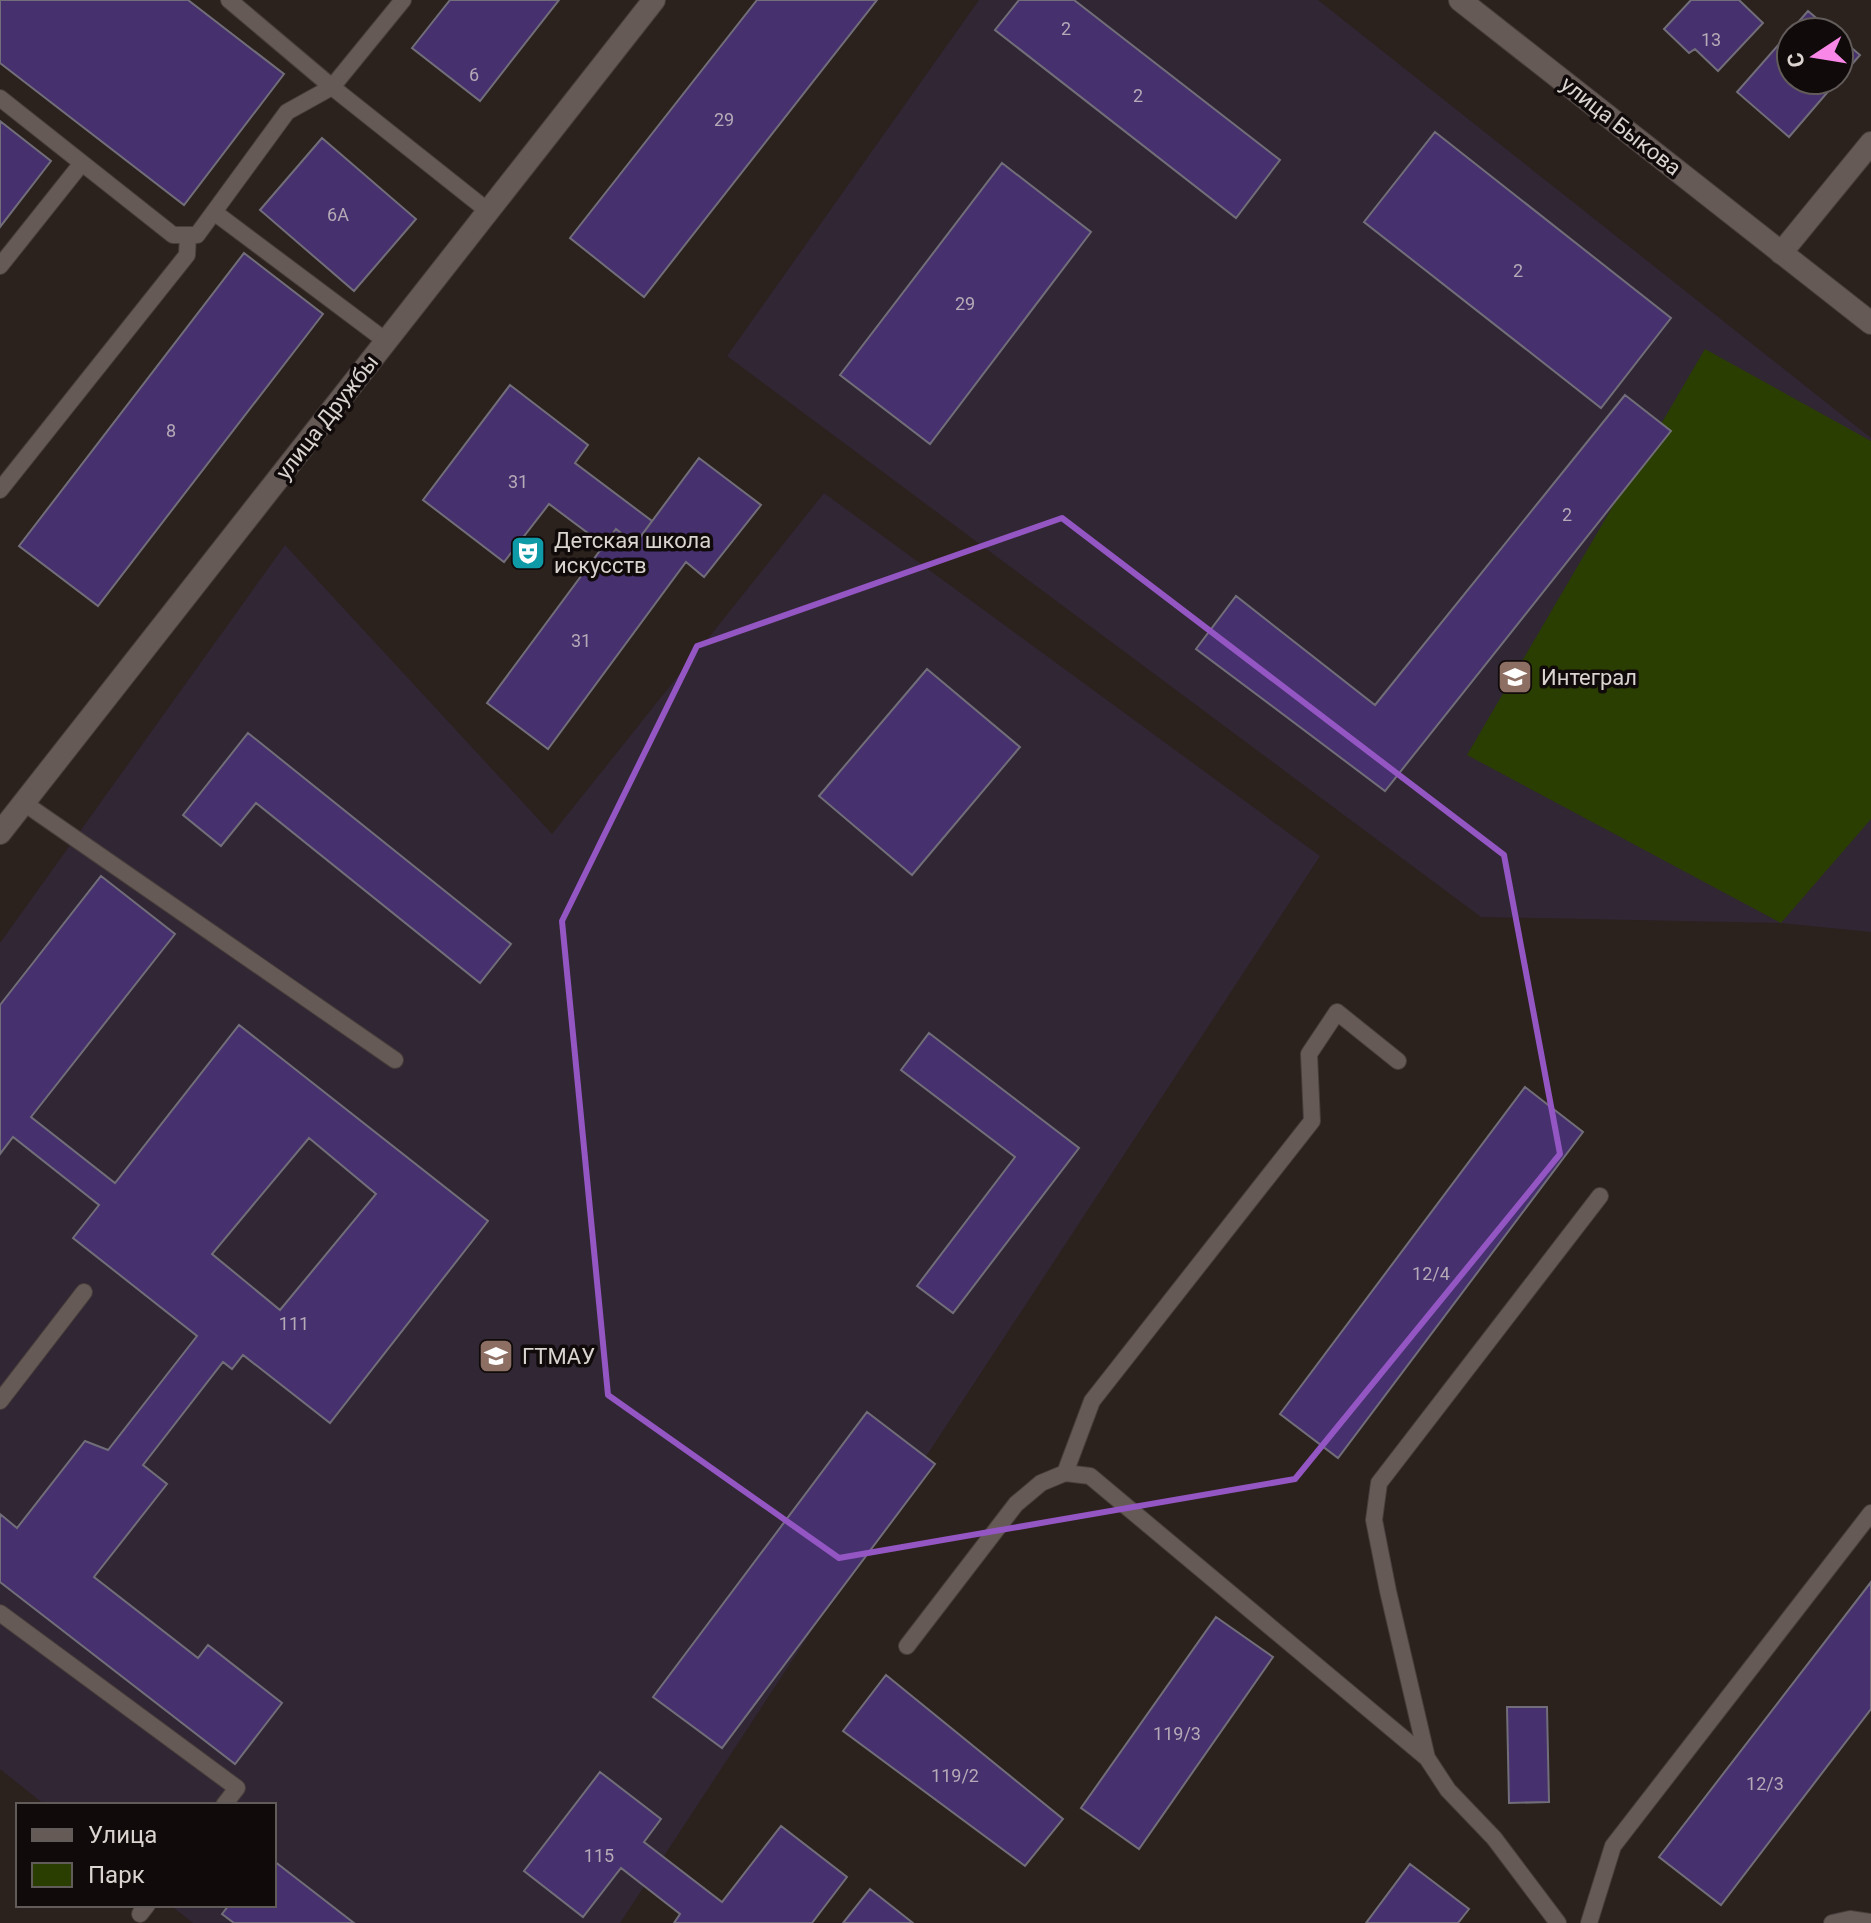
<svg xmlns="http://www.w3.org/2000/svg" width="1871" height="1923" viewBox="0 0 1871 1923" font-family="Roboto,sans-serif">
<rect width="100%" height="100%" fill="#2b211d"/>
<path fill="#312634" d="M 979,0 L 1318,0 L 1871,438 L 1871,932 L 1781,923 L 1481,917 L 727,356 Z
M 824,493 L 1320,856 L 620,1923 L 193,1923 L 170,1905 L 274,1905 L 274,1805 L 45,1805 L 0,1769 L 0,943 L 285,545 L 552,834 Z"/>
<path fill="#2b3e02" d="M 1705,349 L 1871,441 L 1871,819 L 1781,923 L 1467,755 Z"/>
<path fill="#46306d" stroke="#716e79" stroke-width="2" fill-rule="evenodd" d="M 0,0 L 188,0 L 284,74 L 184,205 L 0,63 Z
M 450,0 L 559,0 L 480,101 L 412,48 Z
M 757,0 L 877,0 L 644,297 L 570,238 Z
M 1019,0 L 1074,0 L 1280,160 L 1236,218 L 995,30 Z
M 1691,0 L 1739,0 L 1763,23 L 1718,71 L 1695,49 L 1689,53 L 1664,29 Z
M 1808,11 L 1833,32 L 1791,32 L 1791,80 L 1838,80 L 1789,137 L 1737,92 Z
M 1839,37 L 1860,55 L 1839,79 Z
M 0,121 L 51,161 L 0,227 Z
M 1435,132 L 1671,318 L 1601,408 L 1364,222 Z
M 322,138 L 416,219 L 354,291 L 260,210 Z
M 1002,163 L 1091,232 L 930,444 L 840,375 Z
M 244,253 L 323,314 L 98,606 L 19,546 Z
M 510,385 L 588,445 L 575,463 L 652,521 L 635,544 L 616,529 L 604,545 L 549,504 L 504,562 L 423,500 Z
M 1625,395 L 1671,431 L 1385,791 L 1196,649 L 1236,596 L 1375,705 Z
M 699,458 L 761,505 L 704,577 L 686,562 L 548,749 L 487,703 L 616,529 L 635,544 Z
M 927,669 L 1020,747 L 912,875 L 819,796 Z
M 248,733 L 511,944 L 480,983 L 256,803 L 221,846 L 183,815 Z
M 101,876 L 175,934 L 31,1117 L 115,1183 L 239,1025 L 488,1221 L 330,1423 L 243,1355 L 232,1369 L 223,1362 L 143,1465 L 167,1484 L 94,1577 L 198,1658 L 208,1645 L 282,1703 L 235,1764 L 0,1582 L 0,1514 L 17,1528 L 85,1441 L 108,1450 L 197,1336 L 73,1238 L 99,1205 L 13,1137 L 0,1154 L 0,1005 ZM 309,1138 L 376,1194 L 280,1310 L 212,1254 Z
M 929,1033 L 1079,1148 L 953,1313 L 917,1286 L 1015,1157 L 901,1070 Z
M 1525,1087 L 1583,1132 L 1338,1458 L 1280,1414 Z
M 867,1412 L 935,1464 L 722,1748 L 653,1697 Z
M 1871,1582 L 1871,1709 L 1721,1905 L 1659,1857 Z
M 1216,1617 L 1273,1657 L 1139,1849 L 1081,1808 Z
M 886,1675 L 1063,1819 L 1025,1866 L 843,1731 Z
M 1507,1707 L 1547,1707 L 1549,1802 L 1509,1803 Z
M 600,1772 L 661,1819 L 644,1842 L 722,1902 L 781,1826 L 847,1877 L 812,1923 L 674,1923 L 680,1914 L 621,1868 L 583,1917 L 524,1871 Z
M 274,1861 L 354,1923 L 234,1923 L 222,1914 L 229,1905 L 274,1905 Z
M 1410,1864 L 1469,1909 L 1458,1923 L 1366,1923 Z
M 870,1889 L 913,1923 L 843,1923 Z"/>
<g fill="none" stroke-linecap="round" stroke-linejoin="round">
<g stroke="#473e3b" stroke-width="18">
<path id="service" d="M 229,0 L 332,87 L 488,211
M 0,98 L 173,235 L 197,235 L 287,112 L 332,87 L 403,0
M 214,212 L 386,341
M 0,266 L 82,163
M 0,490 L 187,255 L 188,235
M 24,803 L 395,1060
M 0,1401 L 84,1292
M 1065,1473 L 1092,1401 L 1312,1121 L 1309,1054 L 1337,1012 L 1398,1061
M 0,1613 L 237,1788 L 224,1805
M 907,1646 L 1016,1504 L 1041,1483 L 1065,1473 L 1090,1476 L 1427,1758 L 1448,1790 L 1494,1838 L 1558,1923
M 1427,1758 L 1388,1591 L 1374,1520 L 1379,1483 L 1600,1196
M 140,1914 L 147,1905
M 1589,1923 L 1613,1846 L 1871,1513
M 1832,1923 L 1850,1919 L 1871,1922"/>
</g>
<g stroke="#473e3b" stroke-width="24">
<path id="minor" d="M 1781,253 L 1871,143
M 0,833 L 654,0"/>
</g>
<g stroke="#473e3b" stroke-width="24">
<path id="tertiary" d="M 1460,0 L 1871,323"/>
</g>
<use href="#service" stroke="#665a56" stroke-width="16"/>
<use href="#minor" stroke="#665a56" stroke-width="22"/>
<use href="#tertiary" stroke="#665a56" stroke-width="22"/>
</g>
<path fill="none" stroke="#9356c3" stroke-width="6" stroke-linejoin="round" d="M 1062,518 L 1504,855 L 1560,1154 L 1295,1479 L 839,1558 L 608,1395 L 562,921 L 697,646 Z"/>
<defs>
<g id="theatre-square" transform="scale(1.8)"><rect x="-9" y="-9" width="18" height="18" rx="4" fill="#0f9aa8" stroke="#100b0a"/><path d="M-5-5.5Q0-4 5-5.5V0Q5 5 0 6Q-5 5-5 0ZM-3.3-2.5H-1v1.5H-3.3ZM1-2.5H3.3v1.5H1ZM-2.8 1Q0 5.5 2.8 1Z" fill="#fff"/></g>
<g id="university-square" transform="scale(1.8)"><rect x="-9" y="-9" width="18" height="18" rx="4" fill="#8d6e63" stroke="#100b0a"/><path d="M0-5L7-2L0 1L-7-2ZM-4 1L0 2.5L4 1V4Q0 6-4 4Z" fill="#fff"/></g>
</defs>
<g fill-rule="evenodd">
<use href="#theatre-square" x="528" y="553"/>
<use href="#university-square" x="1515" y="677"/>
<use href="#university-square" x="496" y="1356"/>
</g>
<g text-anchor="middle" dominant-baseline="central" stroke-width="7" stroke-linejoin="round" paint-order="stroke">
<g font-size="18" fill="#b5aab7">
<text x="1066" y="28">2</text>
<text x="1711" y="39">13</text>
<text x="474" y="74">6</text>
<text x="1138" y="95">2</text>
<text x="724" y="119">29</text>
<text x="338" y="214">6А</text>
<text x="1518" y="270">2</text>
<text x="965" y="303">29</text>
<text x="171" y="430">8</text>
<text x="518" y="481">31</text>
<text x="1567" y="514">2</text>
<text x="581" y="640">31</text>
<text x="1431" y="1273">12/4</text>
<text x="294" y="1323">111</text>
<text x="1177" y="1733">119/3</text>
<text x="955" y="1775">119/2</text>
<text x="1765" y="1783">12/3</text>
<text x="599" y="1855">115</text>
</g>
<g font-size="22" fill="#dad3d0" stroke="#100b0a">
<text transform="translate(1621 126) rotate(38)">улица Быкова</text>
<text transform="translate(327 417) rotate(-52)">улица Дружбы</text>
</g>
<g font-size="22" fill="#dad3d0" stroke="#100b0a" text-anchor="start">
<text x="554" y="540">Детская школа<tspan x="554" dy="25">искусств</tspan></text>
<text x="1541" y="677">Интеграл</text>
<text x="522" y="1356">ГТМАУ</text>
</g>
</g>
<rect x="16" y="1803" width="260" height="104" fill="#100b0a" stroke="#615b59" stroke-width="2"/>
<rect x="32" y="1829" width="40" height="12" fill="#665a56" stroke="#615b59" stroke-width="2"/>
<text x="88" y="1843" font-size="24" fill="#dad3d0">Улица</text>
<rect x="32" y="1863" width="40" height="24" fill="#2b3e02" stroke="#615b59" stroke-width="2"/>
<text x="88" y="1883" font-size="24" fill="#dad3d0">Парк</text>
<g transform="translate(1815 56) rotate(258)"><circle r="38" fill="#100b0a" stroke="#615b59" stroke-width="2"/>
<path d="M0-6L14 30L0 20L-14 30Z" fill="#f987e8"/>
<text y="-12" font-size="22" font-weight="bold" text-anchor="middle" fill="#dad3d0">С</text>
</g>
</svg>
